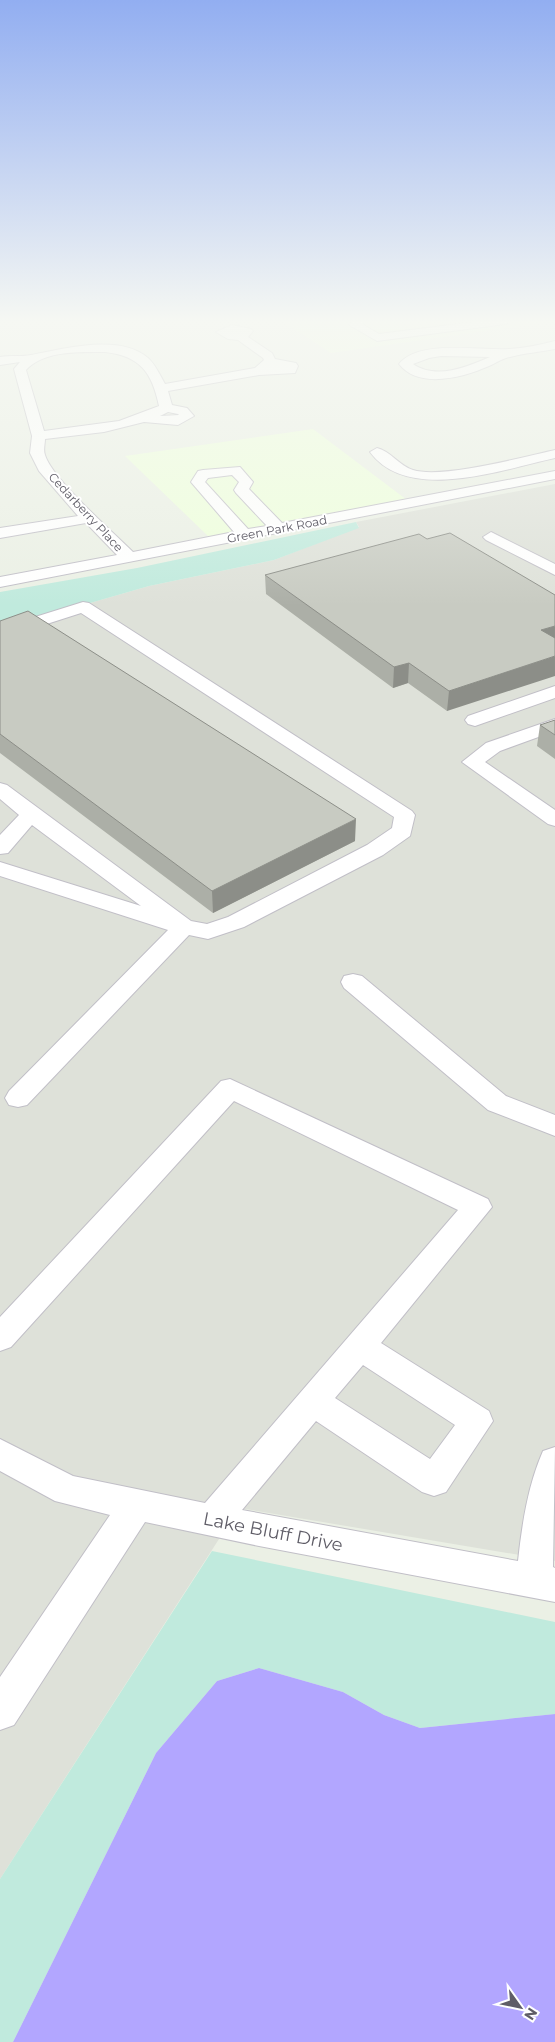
<svg xmlns="http://www.w3.org/2000/svg" width="555" height="2042" viewBox="0 0 555 2042" font-family="Montserrat,sans-serif">
<rect width="100%" height="100%" fill="#ebf0e5"/>
<path fill="#eeffdb" d="M 282,321 L 555,321 L 331,353 Z
M 313,429 L 407,500 L 209,537 L 125,456 Z"/>
<path fill="#dee1d9" d="M 555,484 L 555,1561 L 239,1508 L 0,1879 L 0,629 L 149,586 L 274,560 L 359,527 L 356,522 Z"/>
<path fill="#c0eadd" d="M 356,522 L 359,528 L 274,560 L 149,586 L 0,629 L 0,592 L 137,568 Z
M 212,1551 L 555,1622 L 555,1714 L 420,1728 L 384,1715 L 343,1692 L 259,1668 L 217,1681 L 156,1753 L 13,2042 L 0,2042 L 0,1879 Z"/>
<path fill="#b2a6ff" d="M 259,1668 L 343,1692 L 384,1715 L 420,1728 L 555,1714 L 555,2042 L 13,2042 L 156,1753 L 217,1681 Z"/>
<g fill="none" stroke-linecap="round" stroke-linejoin="round">
<g stroke="#c1bfc7" stroke-width="2">
<path id="minor" d="M 352,321 L 364,321 L 362,324 L 379,334 L 482,321 L 511,321 L 505,324 L 377,341 L 351,326 L 349,324 Z
M 232,325 L 251,329 L 253,331 L 248,337 L 272,353 L 275,359 L 296,363 L 298,366 L 295,373 L 259,375 L 168,391 L 172,405 L 187,408 L 194,416 L 178,425 L 144,422 L 104,432 L 45,439 C 45,444 43,450 45,455 C 53,480 112,531 133,552 L 234,532 L 191,482 L 198,471 L 203,470 L 240,467 L 253,482 L 249,489 L 282,523 L 555,471 L 555,479 L 0,587 L 0,577 L 117,555 L 86,523 L 0,538 L 0,528 L 78,516 L 39,471 L 30,453 L 32,436 L 14,369 L 20,362 L 0,365 L 0,357 C 10,355 21,357 31,355 C 62,349 120,333 148,358 C 155,364 160,375 165,384 L 255,368 L 264,360 L 263,358 L 238,340 L 228,339 L 216,332 ZM 105,352 C 140,356 152,372 159,406 L 119,421 L 44,431 L 26,370 C 44,350 81,352 105,352 ZM 168,412 L 178,414 L 179,415 L 160,416 ZM 232,475 L 239,482 L 234,490 L 236,493 L 267,526 L 248,529 L 205,482 L 208,478 Z
M 555,341 L 555,349 C 540,352 524,353 510,357 C 503,358 496,363 489,366 C 464,377 419,390 399,364 C 419,339 480,351 509,349 C 524,348 540,345 555,341 ZM 441,356 L 490,357 C 467,367 436,380 413,364 L 429,358 Z
M 377,448 C 391,451 399,466 413,470 C 442,479 523,457 555,450 L 555,458 C 504,469 408,504 370,452 Z
M 491,532 L 555,564 L 555,575 L 486,540 L 483,537 Z
M 83,602 L 89,603 L 412,811 L 415,815 L 410,836 L 383,855 L 244,927 L 208,939 L 189,935 L 27,1105 L 18,1107 L 9,1105 L 5,1098 L 9,1091 L 168,930 L 0,876 L 0,862 L 141,906 L 32,825 L 8,853 L 0,854 L 0,835 L 19,815 L 0,799 L 0,783 L 7,785 L 191,921 L 207,924 L 228,917 L 367,845 L 392,828 L 394,817 L 81,613 L 0,639 L 0,628 Z
M 555,686 L 555,698 L 475,726 L 468,724 L 465,720 L 468,716 Z
M 555,719 L 555,731 L 500,751 L 485,762 L 555,810 L 555,826 L 548,824 L 462,762 L 486,743 Z
M 353,974 L 362,976 L 506,1096 L 555,1115 L 555,1136 L 488,1110 L 344,988 L 341,982 L 344,976 Z
M 230,1079 L 488,1199 L 492,1207 L 381,1343 L 489,1411 L 493,1421 L 446,1492 L 434,1496 L 422,1492 L 316,1421 L 242,1510 L 518,1561 C 522,1524 528,1485 543,1451 L 555,1447 L 553,1567 L 555,1568 L 555,1602 L 259,1546 L 145,1522 L 14,1725 L 0,1730 L 0,1677 L 110,1515 L 55,1501 L 0,1471 L 0,1439 L 73,1476 L 205,1503 L 458,1210 L 234,1101 L 11,1347 L 0,1351 L 0,1317 L 221,1081 ZM 363,1365 L 455,1425 L 430,1459 L 335,1398 Z"/>
</g>
<use href="#minor" fill="#fff" fill-rule="evenodd"/>
</g>
<path fill="#acafa7" d="M 427,539 L 555,595 L 447,711 L 408,683 L 393,688 L 266,594 L 265,575 Z
M 0,621 L 355,841 L 213,913 L 0,753 Z
M 555,720 L 555,759 L 537,746 L 540,725 Z"/>
<path fill="#8c8e88" d="M 555,626 L 555,645 L 541,630 Z
M 555,656 L 555,676 L 447,711 L 449,691 Z
M 409,663 L 408,683 L 393,688 L 394,667 Z
M 356,819 L 355,841 L 213,913 L 212,891 Z"/>
<path fill="#c8cbc2" stroke="#8c8e88" d="M 450,533 L 555,595 L 555,626 L 541,630 L 555,638 L 555,656 L 449,691 L 409,663 L 394,667 L 265,575 L 419,534 L 427,539 Z
M 28,611 L 356,819 L 212,891 L 0,734 L 0,621 Z
M 555,720 L 555,735 L 540,725 Z"/>
<linearGradient id="sky" x2="0" y2="1"><stop stop-color="#92aef1"/><stop offset="0.53" stop-color="#f6f8f3"/><stop offset="1" stop-color="#f6f8f3" stop-opacity="0"/></linearGradient>
<rect width="555" height="606" fill="url(#sky)"/>
<g text-anchor="middle" dominant-baseline="central" stroke-width="4" stroke-linejoin="round" paint-order="stroke">
<g font-size="12" fill="#5f5d67" stroke="#fff">
<text transform="translate(86 512) rotate(47)">Cedarberry Place</text>
<text transform="translate(277 529) rotate(-11)">Green Park Road</text>
</g>
<g font-size="18" fill="#5f5d67" stroke="#fff">
<text transform="translate(273 1532) rotate(11)">Lake Bluff Drive</text>
</g>
</g>
<g transform="translate(520 2007) rotate(123)" stroke="#ffffff" stroke-width="4" paint-order="stroke">
<path d="M0-4L9 19L0 12L-9 19Z" fill="#5f5d67"/>
<text y="-8" font-size="14" font-weight="bold" text-anchor="middle" fill="#5f5d67">N</text>
</g>
</svg>
